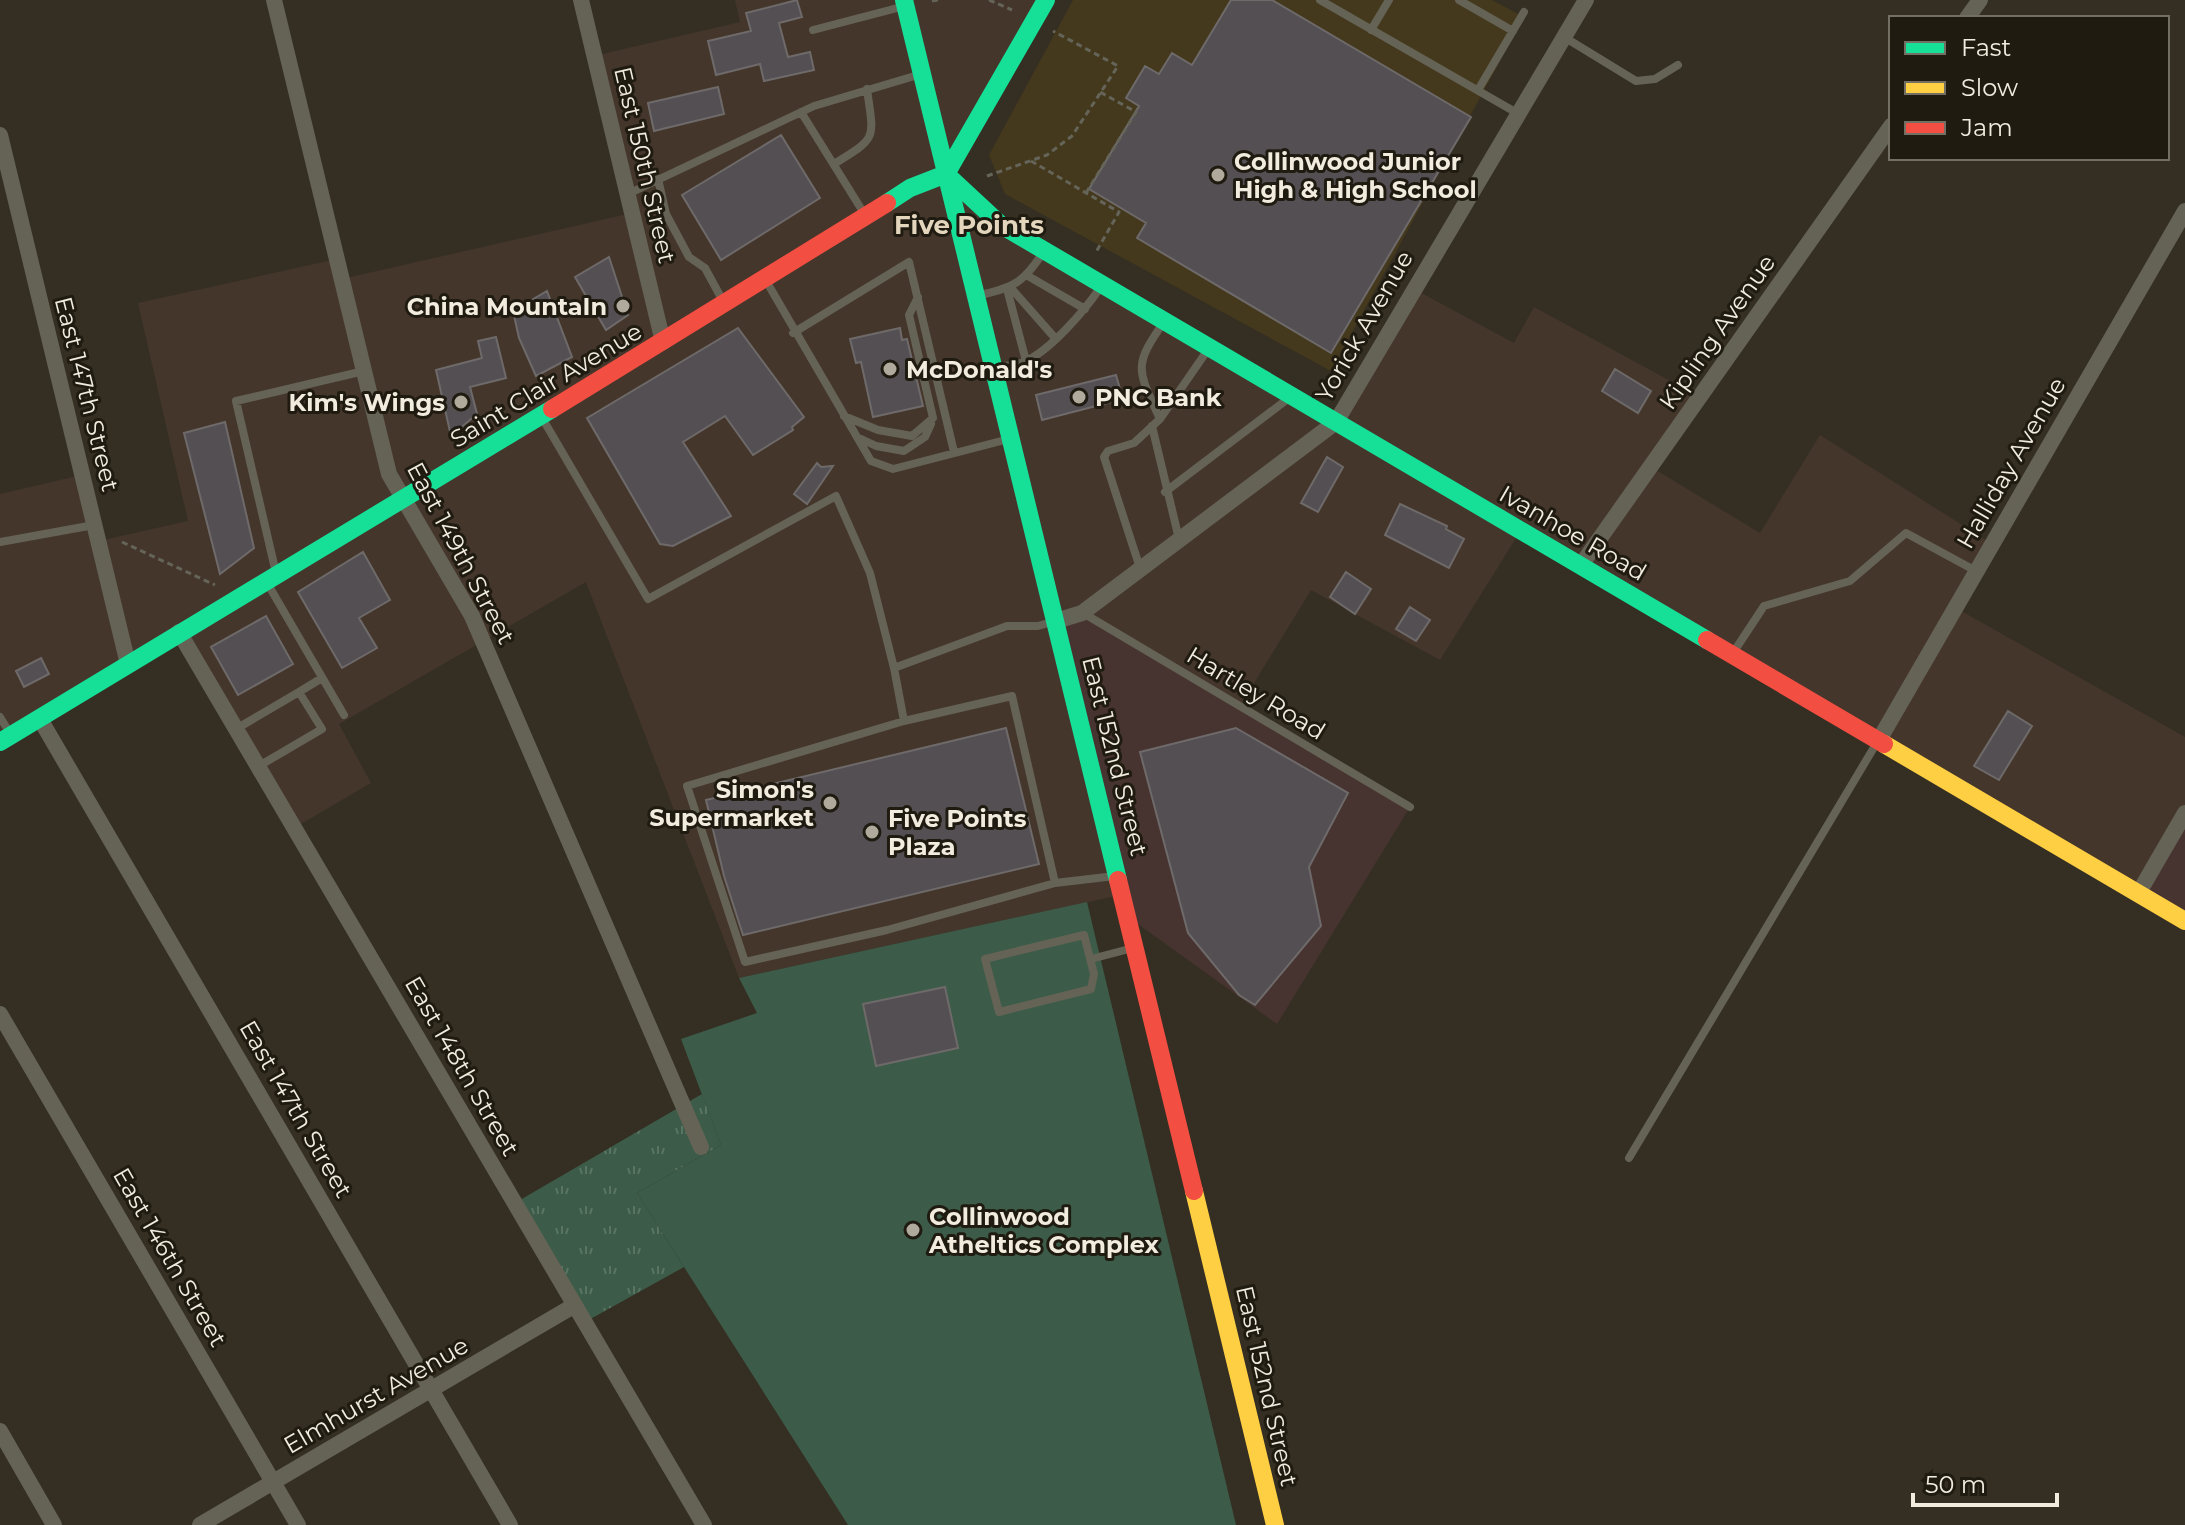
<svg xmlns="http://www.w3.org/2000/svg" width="2185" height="1525" viewBox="0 0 2185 1525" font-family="Montserrat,sans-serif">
<defs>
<pattern id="grass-tufts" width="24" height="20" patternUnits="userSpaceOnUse" patternTransform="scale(2)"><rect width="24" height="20" fill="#3c5c49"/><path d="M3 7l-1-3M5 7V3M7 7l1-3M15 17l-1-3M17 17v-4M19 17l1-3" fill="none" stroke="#597463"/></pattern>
</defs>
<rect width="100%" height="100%" fill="#352f23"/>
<path fill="#45362b" d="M 735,0 L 1046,0 L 946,174 L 1001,225 L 1336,421 L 1414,289 L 1514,343 L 1534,307 L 1700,397 L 1651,467 L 1760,533 L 1820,435 L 1992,544 L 1956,608 L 2185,737 L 2185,813 L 2138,894 L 1521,530 L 1440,660 L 1311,590 L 1125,894 L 739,978 L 586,582 L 339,724 L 371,783 L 294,828 L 178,632 L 0,742 L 0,494 L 82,475 L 99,541 L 188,521 L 138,303 L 337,259 L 342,279 L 632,213 L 594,56 L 740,22 Z"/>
<path fill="#473431" d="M 1082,613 L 1410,807 L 1277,1024 L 1131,919 L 1056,621 Z
M 2185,813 L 2185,921 L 2138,894 Z"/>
<path fill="#44381d" d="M 1073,0 L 1492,0 L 1524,17 L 1331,371 L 1005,194 L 989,155 Z"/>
<path fill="url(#grass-tufts)" d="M 702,1094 L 721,1145 L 637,1193 L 684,1267 L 585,1322 L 515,1203 Z"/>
<path fill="#3c5c49" d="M 1087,902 L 1236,1525 L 848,1525 L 637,1193 L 721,1145 L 681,1039 L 757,1013 L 739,978 Z"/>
<path fill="#544f53" stroke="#6e6a6a" stroke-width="2" d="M 797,0 L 802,17 L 779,23 L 788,57 L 810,52 L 814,70 L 764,81 L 760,64 L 716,75 L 708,41 L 751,31 L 746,13 Z
M 1231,0 L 1272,0 L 1471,117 L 1331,353 L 1137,238 L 1146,223 L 1089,189 L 1139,106 L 1126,98 L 1145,66 L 1159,74 L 1172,53 L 1192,65 Z
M 718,87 L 724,114 L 654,131 L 648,103 Z
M 781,135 L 820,198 L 721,260 L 682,195 Z
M 609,257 L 628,315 L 606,330 L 575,277 Z
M 547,291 L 572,357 L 536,376 L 519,338 L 513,311 Z
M 738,328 L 804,417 L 792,427 L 793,430 L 753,455 L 725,416 L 683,442 L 731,516 L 673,546 L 660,544 L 587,418 Z
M 900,328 L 902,340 L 907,339 L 923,406 L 873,417 L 861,362 L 856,363 L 850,339 Z
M 496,337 L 506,378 L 470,387 L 477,414 L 451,436 L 436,370 L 482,358 L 478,341 Z
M 1615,369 L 1651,391 L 1638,413 L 1602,391 Z
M 1116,375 L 1123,399 L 1042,420 L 1036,395 Z
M 225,422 L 254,548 L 220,574 L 184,433 Z
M 1327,457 L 1343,467 L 1318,512 L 1301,503 Z
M 817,463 L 821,467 L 833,466 L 807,504 L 794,494 Z
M 1400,504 L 1447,526 L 1446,529 L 1464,539 L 1449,568 L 1385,535 Z
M 363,552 L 390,600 L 359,618 L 377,648 L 342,668 L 298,592 Z
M 1346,572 L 1371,589 L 1355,614 L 1330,597 Z
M 1410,607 L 1430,620 L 1416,641 L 1396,629 Z
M 266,616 L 293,664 L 238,695 L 211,647 Z
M 41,658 L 49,674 L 24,687 L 16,671 Z
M 2008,711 L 2032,726 L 1999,780 L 1974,766 Z
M 1006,728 L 1039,864 L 743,935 L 724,876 L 706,800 Z
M 1236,728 L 1348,793 L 1309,867 L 1321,926 L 1255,1005 L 1239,995 L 1188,933 L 1140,752 Z
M 945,987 L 958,1048 L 876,1066 L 863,1004 Z"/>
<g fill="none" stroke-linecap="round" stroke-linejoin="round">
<path stroke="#656458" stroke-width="3" stroke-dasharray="6 4" stroke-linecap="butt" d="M 989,0 L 1012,10
M 932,1 L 938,0
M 1031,161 L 1119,212 L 1096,252
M 987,176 L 1047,155 L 1072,136 L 1118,66 L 1053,31
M 1086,193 L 1136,112 L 1100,92
M 122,542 L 215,585"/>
<path stroke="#646355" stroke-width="8" d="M 1320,0 L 1517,113
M 1459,0 L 1513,31
M 813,30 L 905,6
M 1371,30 L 1389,0
M 1564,37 L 1636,81 L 1655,79 L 1678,65
M 1478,90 L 1524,12
M 801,112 L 865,215
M 834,164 C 878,137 874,140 867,89
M 658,179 L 666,214 L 689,257 L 705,268 L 724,303
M 628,194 L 814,106 L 918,75
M 1028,276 L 1085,309
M 765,279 L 871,461 L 893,469 L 1009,439
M 1011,288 L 1055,338
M 1007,289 L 1026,361
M 976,296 C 1014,287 1023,284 1044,251
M 793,333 L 909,262 L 954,452
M 994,368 C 1003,366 1015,365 1024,362 C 1050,351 1085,310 1100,288
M 541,416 L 648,599 L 836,496 L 870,573 L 894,668 L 1007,626 L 1038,626 L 1052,622
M 844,416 L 878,430 L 912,436 L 933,418 L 909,315 L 918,297
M 1160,419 L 1209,348
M 1152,426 L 1179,539
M 857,437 L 876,446 L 904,451 L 925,437 L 931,424
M 1165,492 L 1289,398
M 0,542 L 94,525
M 1140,568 L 1104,457 L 1108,451 L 1134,443 L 1160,419 C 1138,370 1132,367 1164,322
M 276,573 L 236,401 L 364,371
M 266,581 L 344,715
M 1083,613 L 1410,807
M 1733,653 L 1764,606 L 1850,581 L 1906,533 L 1976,571
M 894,668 L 904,721 L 1012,696 L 1055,883 L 1115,876
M 299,692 L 322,678
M 0,717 L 11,735
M 904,721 L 687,786 L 745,962 L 887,930 L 1055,883
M 236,729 L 299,692 L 322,729 L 259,766
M 1084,935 L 1094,974 L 1091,989 L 999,1012 L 985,959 Z
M 1091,959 L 1133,948
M 1629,1158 L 1876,744"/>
<path stroke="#646355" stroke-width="16" d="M 274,0 L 389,474 L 472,616 L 701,1147
M 581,0 L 663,342
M 1967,18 L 1980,0
M 0,135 L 128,664
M 1581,565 L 1891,126
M 1056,621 L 1082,613 L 1336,422 L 1586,0
M 179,632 L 704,1525
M 40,719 L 510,1525
M 1879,740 L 2185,211
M 2138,894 L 2185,813
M 0,1014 L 298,1525
M 0,1431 L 54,1525
M 200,1525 L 575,1305"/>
<path stroke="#16e098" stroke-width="18" d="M 904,0 L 1118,880
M 946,174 L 1001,225 L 1707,640
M 887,203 L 910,188 L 946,174 L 1046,0
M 0,742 L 552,409"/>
<path stroke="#ffcf43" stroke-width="18" d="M 1884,744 L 2185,921
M 1194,1191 L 1275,1525"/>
<path stroke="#f24e42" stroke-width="18" d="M 552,409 L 887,203
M 1707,640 L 1884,744
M 1118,880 L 1194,1191"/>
</g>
<g fill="#b0aa9d" stroke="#1f1b11" stroke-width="3">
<circle cx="1218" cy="175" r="8"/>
<circle cx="623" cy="306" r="8"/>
<circle cx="890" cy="369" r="8"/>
<circle cx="1079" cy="397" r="8"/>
<circle cx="461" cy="402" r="8"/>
<circle cx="830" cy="803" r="8"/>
<circle cx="872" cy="832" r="8"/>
<circle cx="913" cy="1230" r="8"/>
</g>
<g text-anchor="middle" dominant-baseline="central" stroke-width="6" stroke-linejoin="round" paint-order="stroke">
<g font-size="24" font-weight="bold" fill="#f2ecdf" stroke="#1f1b11" text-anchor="start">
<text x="1234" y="161">Collinwood Junior<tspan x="1234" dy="28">High &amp; High School</tspan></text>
<text x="607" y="306" text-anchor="end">China MountaIn</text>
<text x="906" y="369">McDonald's</text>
<text x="1095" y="397">PNC Bank</text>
<text x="445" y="402" text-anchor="end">Kim's Wings</text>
<text x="814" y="789" text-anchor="end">Simon's<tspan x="814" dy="28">Supermarket</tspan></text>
<text x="888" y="818">Five Points<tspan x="888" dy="28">Plaza</tspan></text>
<text x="929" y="1216">Collinwood<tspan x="929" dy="28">Atheltics Complex</tspan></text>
</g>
<g font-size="24" fill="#f2ecdf" stroke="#1f1b11">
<text transform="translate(645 165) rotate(77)">East 150th Street</text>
<text transform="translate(1364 326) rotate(-60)">Yorick Avenue</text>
<text transform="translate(1717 332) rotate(-55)">Kipling Avenue</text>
<text transform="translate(546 385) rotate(-31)">Saint Clair Avenue</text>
<text transform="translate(87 394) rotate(76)">East 147th Street</text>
<text transform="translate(2011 463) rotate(-60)">Halliday Avenue</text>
<text transform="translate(1573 533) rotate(30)">Ivanhoe Road</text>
<text transform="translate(461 553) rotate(62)">East 149th Street</text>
<text transform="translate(1256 693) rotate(31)">Hartley Road</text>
<text transform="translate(1115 756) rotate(76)">East 152nd Street</text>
<text transform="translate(462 1066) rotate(60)">East 148th Street</text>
<text transform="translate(296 1109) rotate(60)">East 147th Street</text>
<text transform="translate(170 1257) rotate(60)">East 146th Street</text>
<text transform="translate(1267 1386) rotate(77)">East 152nd Street</text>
<text transform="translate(376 1395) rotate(-30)">Elmhurst Avenue</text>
</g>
<g font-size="26" font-weight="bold" fill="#e3d6bc" stroke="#1f1b11">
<text x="969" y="225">Five Points</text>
</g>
</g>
<rect x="1889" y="16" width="280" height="144" fill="#1f1b11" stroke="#736f63" stroke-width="2"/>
<rect x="1905" y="42" width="40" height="12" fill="#16e098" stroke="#736f63" stroke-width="2"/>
<text x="1961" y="56" font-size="24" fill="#f2ecdf">Fast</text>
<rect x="1905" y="82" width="40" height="12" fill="#ffcf43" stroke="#736f63" stroke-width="2"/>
<text x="1961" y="96" font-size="24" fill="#f2ecdf">Slow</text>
<rect x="1905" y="122" width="40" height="12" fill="#f24e42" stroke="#736f63" stroke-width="2"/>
<text x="1961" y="136" font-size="24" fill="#f2ecdf">Jam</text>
<path d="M1913 1493v12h144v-12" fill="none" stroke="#f2ecdf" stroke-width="4"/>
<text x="1925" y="1493" font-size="24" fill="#f2ecdf" stroke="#1f1b11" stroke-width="6" paint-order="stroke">50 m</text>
</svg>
